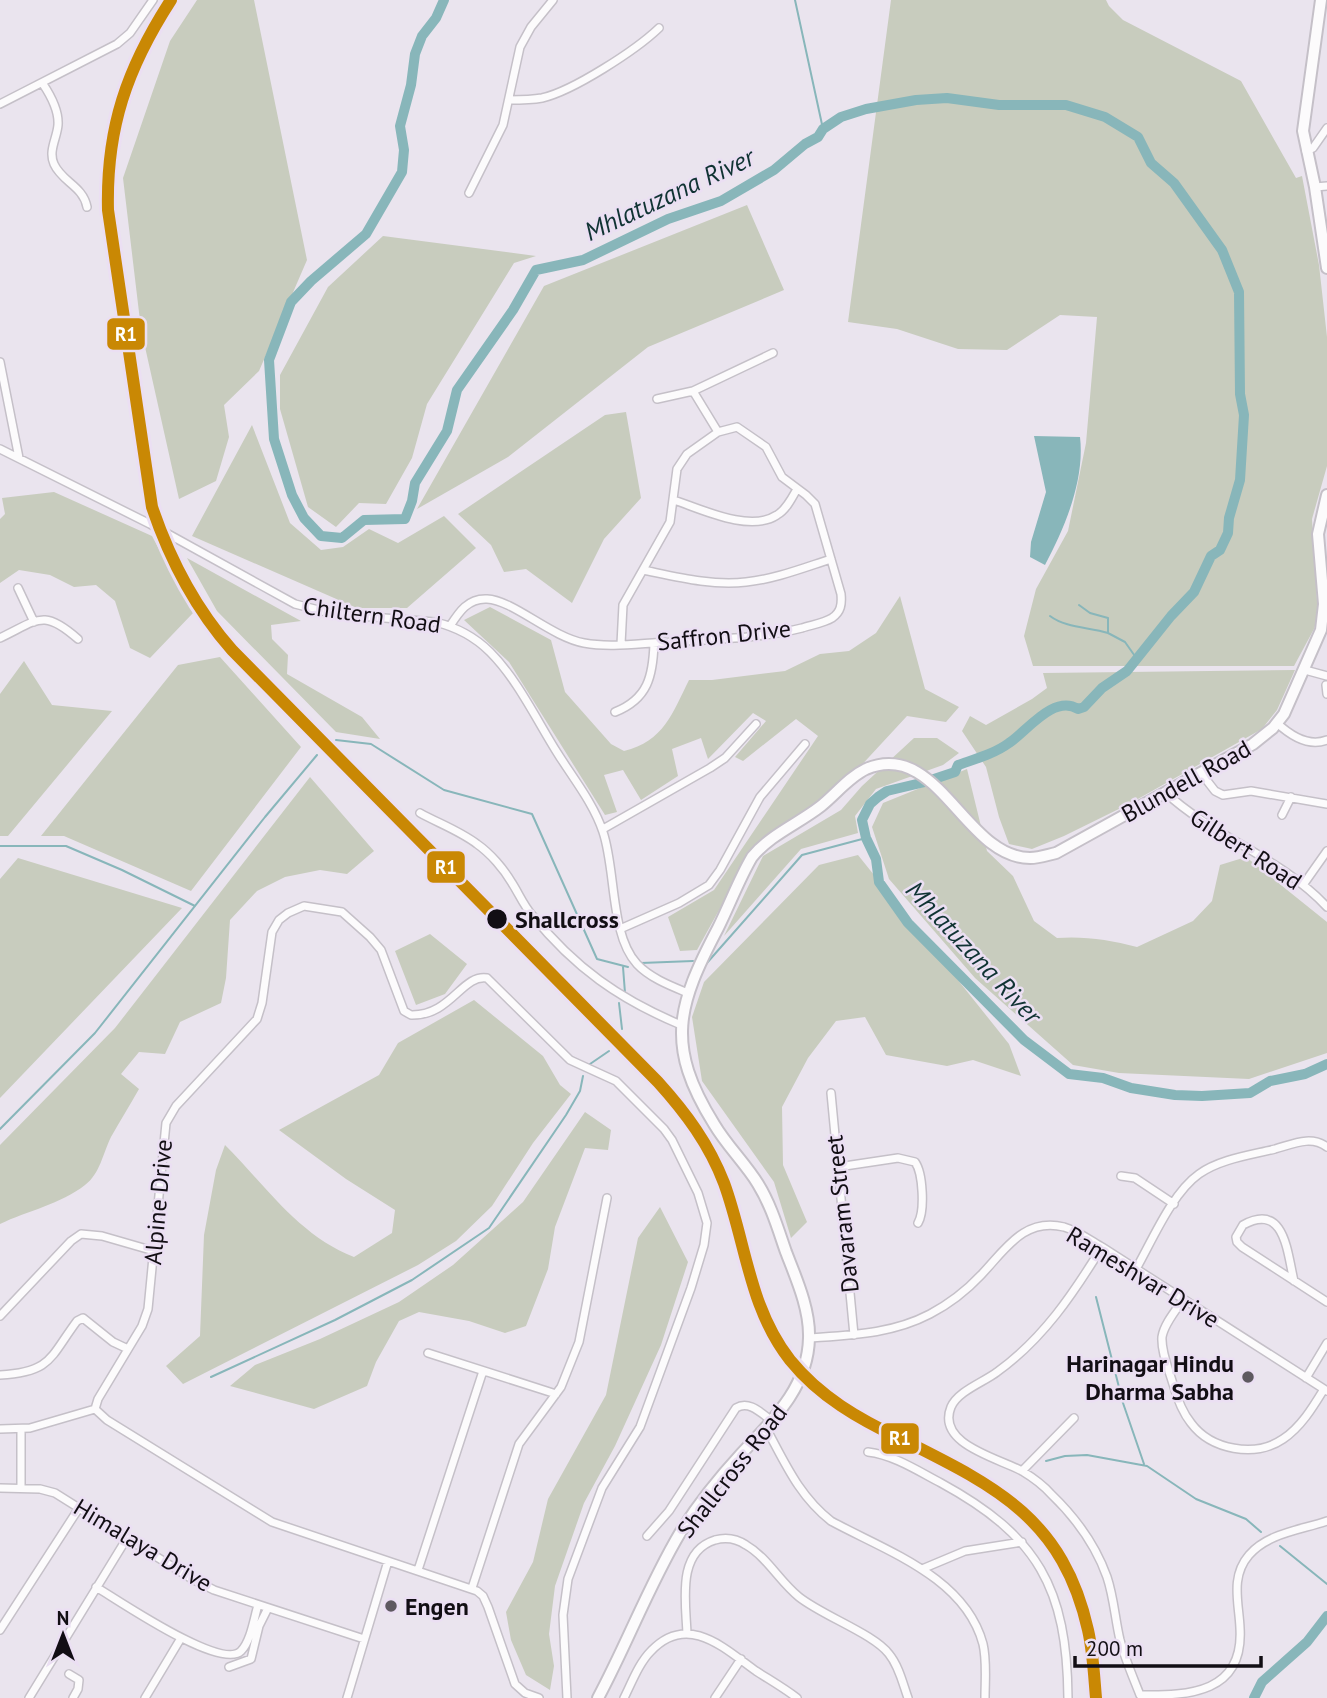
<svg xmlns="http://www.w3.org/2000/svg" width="1327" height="1698" viewBox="0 0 1327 1698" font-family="'PT Sans',sans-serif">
<rect width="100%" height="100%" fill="#eae4ee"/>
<path fill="#c8ccbe" d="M 197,0 L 254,0 L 307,260 L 259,371 L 224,405 L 229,437 L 216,481 L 179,499 L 141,329 L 123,178 L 170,41 Z
M 891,0 L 1106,0 L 1109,6 L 1123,20 L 1241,81 L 1296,178 L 1302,176 L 1319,265 L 1327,337 L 1327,466 L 1312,519 L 1318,617 L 1314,629 L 1294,666 L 1033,666 L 1024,636 L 1036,589 L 1068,531 L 1086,443 L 1097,317 L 1060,315 L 1007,350 L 958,349 L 897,329 L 848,322 Z
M 747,205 L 784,290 L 648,347 L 508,457 L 417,509 L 544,286 Z
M 383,236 L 536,256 L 514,263 L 427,404 L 412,458 L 386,504 L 359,503 L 336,527 L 308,507 L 280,409 L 280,375 L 328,287 Z
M 626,412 L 641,498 L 604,539 L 572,603 L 526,569 L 504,572 L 491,545 L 458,514 L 605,415 Z
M 252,425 L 290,523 L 321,550 L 343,547 L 369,529 L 398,543 L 444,516 L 476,548 L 407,608 L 357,608 L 192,536 Z
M 54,492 L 152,536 L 193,613 L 150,658 L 130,648 L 115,601 L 96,585 L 74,587 L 50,575 L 19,570 L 0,583 L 0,519 L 5,514 L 2,498 Z
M 187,558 L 301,621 L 271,625 L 272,639 L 288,655 L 287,674 L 362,717 L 380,739 L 336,732 L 217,611 Z
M 900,596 L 925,689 L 959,707 L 946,722 L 907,716 L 857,770 L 805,816 L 754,847 L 697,950 L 680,951 L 668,917 L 714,890 L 818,736 L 796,719 L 743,761 L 735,757 L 766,721 L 753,713 L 708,759 L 701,738 L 672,749 L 678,776 L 641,800 L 623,770 L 604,775 L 617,812 L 605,815 L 509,662 L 464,620 L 490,607 L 551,640 L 565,692 L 611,744 L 624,751 C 664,741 672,714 689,680 L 712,680 L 785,671 L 820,654 L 849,651 L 876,633 Z
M 220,657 L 301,747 L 191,891 L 64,836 L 41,836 L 178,665 Z
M 24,661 L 52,705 L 112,711 L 8,836 L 0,836 L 0,694 Z
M 1295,670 L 1277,710 L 1262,729 L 1129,804 L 1064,836 L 1032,849 L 1009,844 L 999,817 L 986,767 L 962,731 L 970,716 L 986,725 L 1032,699 L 1047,688 L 1043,673 Z
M 914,738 L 937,738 L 959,753 L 943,765 L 876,789 L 855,816 L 858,833 L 801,849 L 724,936 L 763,856 L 841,810 L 862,786 Z
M 967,769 L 987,851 L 1013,876 L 1034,921 L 1057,938 C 1085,936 1110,940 1137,947 L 1193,921 L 1212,901 L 1220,865 L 1246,857 L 1327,922 L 1327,1053 L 1249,1079 L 1119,1073 L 1073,1065 L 975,978 L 889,879 L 872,827 L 883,803 Z
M 310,777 L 374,851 L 347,874 L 320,870 L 285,877 L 257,891 L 230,920 L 226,978 L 221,1003 L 180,1022 L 165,1054 L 139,1052 L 121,1074 L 139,1089 C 130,1105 120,1121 111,1137 C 103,1153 100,1174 85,1185 C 61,1204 27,1211 0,1224 L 0,1145 L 115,1028 Z
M 858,855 L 1009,1044 L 1021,1076 L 973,1060 L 947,1066 L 886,1055 L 865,1017 L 836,1021 L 808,1058 L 782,1107 L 783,1165 L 807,1222 L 791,1238 L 774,1182 L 702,1081 L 692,1017 L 704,982 L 819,865 Z
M 18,858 L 182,908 L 0,1098 L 0,879 Z
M 430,934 L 467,964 L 445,994 L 416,1005 L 395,951 Z
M 474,1000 L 543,1056 L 560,1085 L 571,1094 L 533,1143 L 492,1206 L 456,1241 L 418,1265 L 183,1384 L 166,1366 L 200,1336 L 204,1235 L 216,1170 L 225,1145 C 265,1185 299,1236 354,1257 L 392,1233 L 395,1210 L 346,1179 L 279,1130 L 379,1075 L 398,1043 Z
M 585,1112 L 611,1130 L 608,1150 L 585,1148 L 555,1227 L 548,1269 L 526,1326 L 505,1333 L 469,1321 L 419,1312 L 399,1321 L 376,1362 L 367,1386 L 314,1409 L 230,1386 L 255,1365 L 320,1339 L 399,1302 L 453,1265 L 523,1202 Z
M 660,1207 L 688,1262 L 661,1345 L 615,1446 L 584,1503 L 555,1586 L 549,1634 L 554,1666 L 550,1690 L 526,1675 L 511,1640 L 506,1612 L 533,1562 L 548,1499 L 606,1395 L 638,1238 Z"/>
<path fill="#88b6ba" d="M 1034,436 L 1080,437 C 1085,480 1065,527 1045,565 L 1030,557 L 1031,542 L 1046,492 Z"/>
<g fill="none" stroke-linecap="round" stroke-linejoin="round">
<path stroke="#88b6ba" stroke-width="2" d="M 795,0 L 823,129
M 1079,605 L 1090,613 L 1108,618 L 1108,633 L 1125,642 L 1137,659
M 1050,616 C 1066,628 1088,627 1108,633
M 336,740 L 371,744 L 444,790 L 532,814 L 597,959 L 628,967
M 0,846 L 66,846 L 122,870 L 195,906
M 641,963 L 693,961
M 706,964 L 802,855 L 866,838
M 623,967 L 625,993
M 619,1003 L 622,1029
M 590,1064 L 609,1051
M 0,1129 L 95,1033 L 265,817 L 317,755
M 1096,1297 L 1123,1403 L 1144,1464
M 211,1377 L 335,1320 L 412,1280 L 489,1228 L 566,1115 L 580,1091 L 583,1076
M 1046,1461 L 1065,1456 L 1087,1455 L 1147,1466 L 1196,1499 L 1246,1519 L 1261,1532
M 1280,1546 L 1327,1584"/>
<path stroke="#88b6ba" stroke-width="10" d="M 444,0 L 436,18 L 422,36 L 415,54 L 411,85 L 400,126 L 404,150 L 402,172 L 366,234 L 311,281 L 291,302 L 269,360 L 274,439 L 292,495 L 304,518 L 321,536 L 342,538 L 364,520 L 405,519 L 412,501 L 415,483 L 447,431 L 457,390 L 513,310 L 536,270 L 583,260 L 668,219 L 721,201 L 774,170 L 805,144 L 818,137 L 823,129 L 841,117 L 866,109 L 916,100 L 947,98 L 999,105 L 1066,105 L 1105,117 L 1138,137 L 1151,163 L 1174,183 L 1222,250 L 1239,292 L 1240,394 L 1244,415 L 1240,480 L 1229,518 L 1228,533 L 1220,550 L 1211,556 L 1194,592 L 1171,616 L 1127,671 L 1102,688 L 1084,707 L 1078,709 C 1054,694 1027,731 1009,743 C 994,754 975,759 958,765 L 955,772 L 925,782 L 887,791 L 878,797 L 870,804 L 862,820 L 866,838 L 876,859 L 879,882 L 908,923 L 1024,1040 L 1069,1074 L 1103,1078 L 1131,1088 L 1175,1095 L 1202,1096 L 1250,1093 L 1270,1081 L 1305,1074 L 1327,1064
M 1254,1698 L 1262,1682 L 1307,1642 L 1327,1616"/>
<g stroke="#c5c0c8" stroke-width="10">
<path id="street" d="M 43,84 C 51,96 59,111 58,125 C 57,138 48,151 54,164 C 62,182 83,186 87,207
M 509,100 C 520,100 531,100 542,98 C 573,91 636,50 659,28
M 0,104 L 117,44 L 130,33 L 153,0
M 1306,151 L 1313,148 L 1327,128
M 1315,187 L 1327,186
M 469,193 L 503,125 L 520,47 L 531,27 L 553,0
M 0,362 L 19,458
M 693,391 L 718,432
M 657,399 L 693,391 L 773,353
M 0,449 L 150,524 L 295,604 L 334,614 L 435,622 C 456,627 475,637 490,652 C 518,680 537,721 558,754 C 573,778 594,804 603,832 C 616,870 610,935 637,964 C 650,978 671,986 688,993
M 674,500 C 701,509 750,533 777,515 C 786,510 792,498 797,489
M 643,570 C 677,577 712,586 746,582 C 775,579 803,568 831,559
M 18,588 L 34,622
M 450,626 C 459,612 468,598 487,599 C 513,600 551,637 584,643 C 611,648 641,643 669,642 C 714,639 758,639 802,628 C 811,625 824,623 832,618 C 841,612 842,604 841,594 L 815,504 L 806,495 L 782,477 L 766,447 L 737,427 L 718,432 L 687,454 L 677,469 L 670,522 L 623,605 L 621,644
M 0,638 C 38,620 43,608 78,639
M 1305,670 L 1327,676
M 1326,685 L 1327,694
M 615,712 C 648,699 653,676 654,643
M 1277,723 C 1291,736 1309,747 1327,740
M 1201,773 L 1215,791 L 1223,795 L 1251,791 L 1327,804
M 1165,792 C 1213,837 1282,858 1327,907
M 420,813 C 438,823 460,831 477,844 C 490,853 504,869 512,883 C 519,894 524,906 532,915 C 575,968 619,999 681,1025
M 1282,815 L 1291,797
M 603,829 L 710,768 L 725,758 L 756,724
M 1303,885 L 1327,851
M 620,929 L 679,903 L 709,885 L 720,870 L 760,797 L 805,744
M 831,1093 L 854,1335
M 838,1167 L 898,1158 L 915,1162 C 923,1173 925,1211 918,1223
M 1121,1176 L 1135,1178 L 1174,1204
M 1102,1247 C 1073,1294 1043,1339 997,1372 C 984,1382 958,1391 951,1407 C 936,1444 998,1458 1022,1471 C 1032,1477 1043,1485 1051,1494 C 1075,1517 1096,1546 1107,1577 C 1114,1598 1115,1619 1120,1640 C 1125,1659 1133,1677 1140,1695 C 1189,1696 1244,1693 1240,1628 C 1239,1603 1230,1577 1249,1555 C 1268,1533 1301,1530 1327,1521
M 1136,1269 C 1152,1241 1172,1193 1199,1174 C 1220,1159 1251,1155 1275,1149 C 1293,1144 1311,1135 1327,1147
M 1294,1281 C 1287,1252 1285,1202 1243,1225 L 1236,1237 L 1237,1242 L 1242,1247 L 1327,1302
M 1183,1300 C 1176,1310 1164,1324 1162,1337 C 1161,1352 1169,1370 1173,1384 C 1177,1398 1182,1412 1191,1423 C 1211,1450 1255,1458 1283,1439 C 1301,1427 1313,1407 1324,1389
M 0,1316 L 71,1241 L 81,1234 L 102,1236 L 154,1251
M 809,1338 C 851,1335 892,1334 930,1314 C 949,1304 966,1291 981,1275 C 1005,1250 1024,1217 1064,1227 C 1078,1231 1090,1240 1102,1247 L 1327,1391
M 428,1353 L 556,1394
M 0,1375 C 52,1372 50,1357 77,1321 L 83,1318 L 113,1342 L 128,1349
M 1306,1378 L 1327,1343
M 95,1409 L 98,1399 L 142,1326 L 148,1309 L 166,1123 L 176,1106 L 257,1019 L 262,1003 L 272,932 L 279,920 L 288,913 L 304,906 L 342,912 L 370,937 L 381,950 L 404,1011 L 411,1015 C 451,1016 462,974 487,978 L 570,1060 L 616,1081 L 664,1129 L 672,1140 L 698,1193 L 707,1223 L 704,1245 L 691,1288 L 640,1427 L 602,1488 L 568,1579 L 563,1615 L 567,1698
M 95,1409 L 107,1420 L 272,1522 L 477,1591 L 483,1596 L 488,1607 L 515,1684 L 525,1693 L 539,1698
M 766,1428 C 785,1463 799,1496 831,1521 C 886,1551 965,1577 983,1644 C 987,1661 985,1680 985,1698
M 0,1429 L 30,1428 L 95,1409
M 868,1452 C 894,1455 918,1471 941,1483 C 1038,1536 1067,1588 1068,1698
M 1022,1471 L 1074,1418
M 0,1488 L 40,1489 L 55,1493 L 192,1579 L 214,1590 L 364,1639
M 21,1488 L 21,1430
M 647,1536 L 669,1511 L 736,1408 C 749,1400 761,1413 772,1421
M 922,1569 L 965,1551 L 1022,1542
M 418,1570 L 483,1371
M 96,1587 C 118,1600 221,1671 241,1651 C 251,1641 254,1618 258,1605
M 472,1588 L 519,1444 L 561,1387 L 579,1342 L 607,1198
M 0,1630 L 79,1508
M 687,1634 C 686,1603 676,1552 715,1540 C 726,1537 737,1539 746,1545 C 767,1557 780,1582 799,1597 C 823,1616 874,1634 889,1654 C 899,1666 903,1684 908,1698
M 229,1667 L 251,1659 L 259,1626 L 268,1608
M 69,1674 L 79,1680 L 78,1689 L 73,1698
M 29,1698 L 127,1538
M 145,1698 L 181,1638
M 347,1698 L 388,1561
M 624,1698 C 632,1682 639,1663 651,1651 C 688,1612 725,1649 756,1671 C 770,1680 784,1688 797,1698
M 715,1698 L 741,1659"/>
</g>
<g stroke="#c5c0c8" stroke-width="14">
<path id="secondary" d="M 1321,0 L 1303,131 L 1315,187 L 1327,268
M 598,1698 C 627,1644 649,1585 680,1533 C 698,1504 719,1478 742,1453 C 773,1420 808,1387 809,1338 C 810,1309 796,1278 786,1252 C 778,1229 771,1205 758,1184 C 745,1163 727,1146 714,1124 C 665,1045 677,1006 718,928 C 730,904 739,879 752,857 C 771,834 798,824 821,806 C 836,794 849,777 866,769 C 938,738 965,858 1030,858 C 1039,858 1047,855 1056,853 L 1253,744 L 1273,728 L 1284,714 L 1321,630 L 1324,604 L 1318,534 L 1327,495"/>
</g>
<use href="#street" stroke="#fcfbfc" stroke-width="7"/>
<use href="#secondary" stroke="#fcfbfc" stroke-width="10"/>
<g stroke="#cdcbcf" stroke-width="4.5">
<path id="rail" d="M 250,669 L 677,1103 C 717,1153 731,1203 746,1265"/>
</g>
<use href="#rail" stroke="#ebdff3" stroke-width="2" stroke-dasharray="5" stroke-linecap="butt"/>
<g stroke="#ebdff3" stroke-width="18">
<path id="rail-1" d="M 171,0 C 127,68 106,128 108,210 L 152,507 C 170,560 195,608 232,650 L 658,1082 C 686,1113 709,1144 724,1183 C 746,1243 749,1308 790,1360 C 820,1397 859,1419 901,1439 C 995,1486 1063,1518 1088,1630 C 1093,1652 1094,1675 1096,1698"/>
</g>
<use href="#rail-1" stroke="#c98804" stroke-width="12"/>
</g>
<circle fill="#120e14" stroke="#ebdff3" stroke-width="2.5" cx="497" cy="919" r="11"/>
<g fill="#5e5960" stroke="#ebdff3" stroke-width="2.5">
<circle cx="1248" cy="1377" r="7"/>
<circle cx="391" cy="1606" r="7"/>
</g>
<g text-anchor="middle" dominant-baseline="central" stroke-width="5" stroke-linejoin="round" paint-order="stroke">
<g font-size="24" fill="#120e14" stroke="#ebdff3">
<text transform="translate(372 615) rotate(8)">Chiltern Road</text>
<text transform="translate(724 635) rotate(-6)">Saffron Drive</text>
<text transform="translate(1186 781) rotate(-29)">Blundell Road</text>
<text transform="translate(1246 849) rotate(33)">Gilbert Road</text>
<text transform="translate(158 1202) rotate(-85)">Alpine Drive</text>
<text transform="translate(842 1214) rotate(-96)">Davaram Street</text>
<text transform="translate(1143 1277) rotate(31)">Rameshvar Drive</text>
<text transform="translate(732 1471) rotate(-52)">Shallcross Road</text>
<text transform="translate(143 1545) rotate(31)">Himalaya Drive</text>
</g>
<g font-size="24" font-weight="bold" fill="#120e14" stroke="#ebdff3" text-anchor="start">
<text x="515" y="919">Shallcross</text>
</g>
<g font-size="24" font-weight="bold" fill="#120e14" stroke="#ebdff3" text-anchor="end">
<text x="1234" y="1363">Harinagar Hindu<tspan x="1234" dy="28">Dharma Sabha</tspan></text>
<text x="405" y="1606" text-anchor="start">Engen</text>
</g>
<g font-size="26" font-style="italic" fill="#103333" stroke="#ebdff3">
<text transform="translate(669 194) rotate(-25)">Mhlatuzana River</text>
<text transform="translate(974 952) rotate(47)">Mhlatuzana River</text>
</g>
</g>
<g stroke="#ebdff3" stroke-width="2.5">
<rect x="106" y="317" width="40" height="34" rx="7" fill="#c98804"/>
<rect x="426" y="850" width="40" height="34" rx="7" fill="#c98804"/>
<rect x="880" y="1422" width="40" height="33" rx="7" fill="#c98804"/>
</g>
<g font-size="19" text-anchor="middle" font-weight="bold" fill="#fff">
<text x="126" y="341">R1</text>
<text x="446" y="874">R1</text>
<text x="900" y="1445">R1</text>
</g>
<g transform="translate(63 1635)" stroke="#ebdff3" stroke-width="5" paint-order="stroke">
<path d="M0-5L12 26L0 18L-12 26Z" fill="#120e14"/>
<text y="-10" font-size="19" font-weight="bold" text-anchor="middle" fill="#120e14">N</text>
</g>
<path d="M1075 1656v10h186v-10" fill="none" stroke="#120e14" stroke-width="3.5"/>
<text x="1086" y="1656" font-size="21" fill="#120e14" stroke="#ebdff3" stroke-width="5" paint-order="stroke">200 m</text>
</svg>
